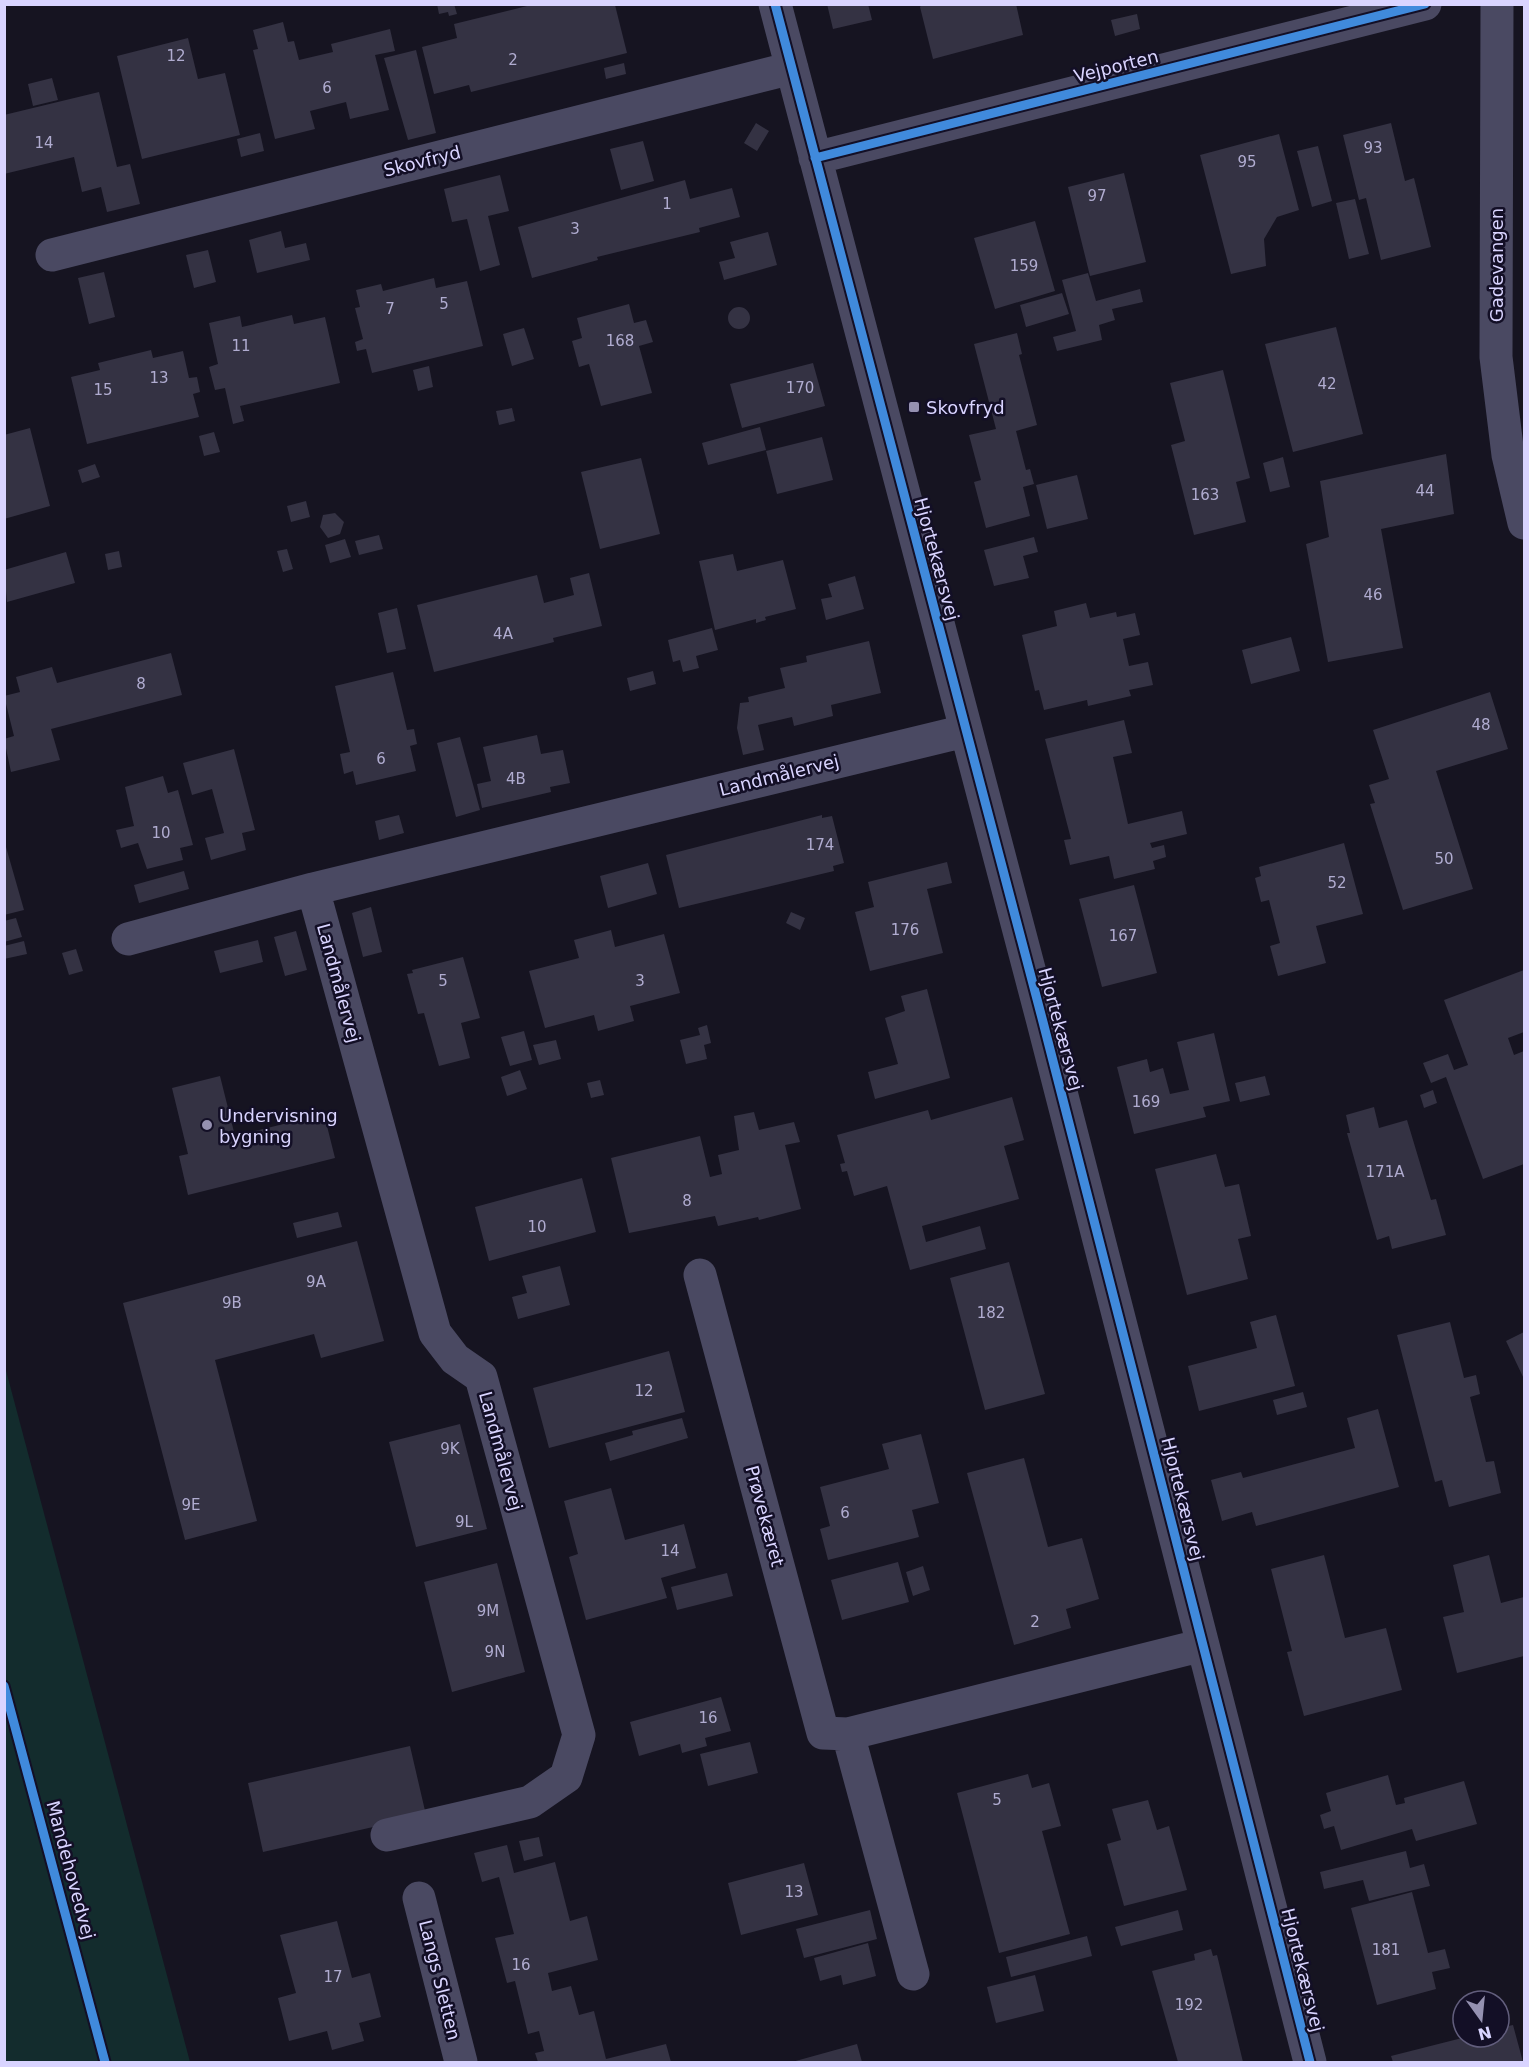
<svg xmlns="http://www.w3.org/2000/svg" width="1529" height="2067" viewBox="0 0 1529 2067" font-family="'DejaVu Sans',sans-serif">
<rect width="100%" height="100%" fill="#161421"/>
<path fill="#132c2d" d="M 4,1363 L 190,2062 L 5,2062 Z"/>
<path fill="#343243" d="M 437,4 L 454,4 L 457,14 L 449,16 L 448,12 L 439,14 Z
M 827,4 L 868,4 L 872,20 L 833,29 Z
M 922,4 L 1016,4 L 1023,35 L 933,59 L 920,7 Z
M 531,5 L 615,5 L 627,53 L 471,92 L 469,85 L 434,94 L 422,47 L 457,38 L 454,24 Z
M 1137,14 L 1140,29 L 1115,36 L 1111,20 Z
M 283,22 L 288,42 L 294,41 L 299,60 L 333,52 L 331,44 L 390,29 L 395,51 L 375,55 L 389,110 L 350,119 L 346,102 L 310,111 L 315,129 L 275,139 L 253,50 L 258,49 L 253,30 Z
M 188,38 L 198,79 L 225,73 L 240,135 L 142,159 L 117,56 Z
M 416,50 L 436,133 L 408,140 L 384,58 Z
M 624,63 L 626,74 L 606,79 L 604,68 Z
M 52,78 L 58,100 L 33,106 L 28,84 Z
M 99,92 L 117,167 L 130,164 L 140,204 L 107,212 L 101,187 L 82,192 L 74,157 L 4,174 L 4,115 Z
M 756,123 L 769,131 L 757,151 L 744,143 Z
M 1391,123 L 1405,181 L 1414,178 L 1431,247 L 1381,260 L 1366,198 L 1359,200 L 1343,135 Z
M 260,133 L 264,151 L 241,157 L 237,139 Z
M 1279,134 L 1299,210 L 1277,217 L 1264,239 L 1266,266 L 1231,274 L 1200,155 Z
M 643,141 L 654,181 L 621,190 L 610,149 Z
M 1318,146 L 1332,201 L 1312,207 L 1297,151 Z
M 1124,173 L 1146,262 L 1090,276 L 1068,187 Z
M 500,175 L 509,211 L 488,216 L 500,265 L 480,271 L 467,219 L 452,222 L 444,189 Z
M 685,180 L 690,199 L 732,188 L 740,217 L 699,228 L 700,232 L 597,257 L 598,260 L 532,278 L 518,227 Z
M 1355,199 L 1369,254 L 1349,259 L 1336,203 Z
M 1035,221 L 1055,291 L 995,309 L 974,238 Z
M 281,231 L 285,248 L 306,243 L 310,260 L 257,273 L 249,240 Z
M 768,232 L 777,265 L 724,280 L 719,262 L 735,258 L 730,242 Z
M 208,250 L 216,282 L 194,288 L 186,255 Z
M 104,272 L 115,317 L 89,324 L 78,278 Z
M 1088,273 L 1096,301 L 1140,289 L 1143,302 L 1112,309 L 1115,320 L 1099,325 L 1102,340 L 1057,351 L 1053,337 L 1076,331 L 1062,280 Z
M 434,278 L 436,288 L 467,281 L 483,346 L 372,373 L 366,349 L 357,351 L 355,342 L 363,339 L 355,308 L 360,307 L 356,290 L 381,284 L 383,291 Z
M 1062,293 L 1069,314 L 1026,327 L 1020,305 Z
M 629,304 L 634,323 L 646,320 L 653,342 L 639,346 L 652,393 L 601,406 L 589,364 L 579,367 L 572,341 L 582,338 L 577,318 Z
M728 318a11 11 0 1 1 22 0a11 11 0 1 1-22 0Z
M 292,315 L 294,324 L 325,317 L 340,383 L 240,406 L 244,421 L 233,424 L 225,388 L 215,390 L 209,367 L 218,364 L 209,323 L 240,316 L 242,327 Z
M 1336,327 L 1363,434 L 1293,452 L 1265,344 Z
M 524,328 L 534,359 L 512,366 L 503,334 Z
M 1017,333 L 1022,354 L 1019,355 L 1037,425 L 1016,431 L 1026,470 L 1030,469 L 1034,484 L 1023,487 L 1030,516 L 986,528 L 974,482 L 981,480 L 969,435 L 996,429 L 974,344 Z
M 151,350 L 153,358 L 183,351 L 189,378 L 197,377 L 200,392 L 193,394 L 199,417 L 87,444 L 71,377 L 100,370 L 98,363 Z
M 813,363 L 825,406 L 742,428 L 730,384 Z
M 429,366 L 433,387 L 418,391 L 413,370 Z
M 1223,370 L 1250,478 L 1236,482 L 1246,522 L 1194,535 L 1171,445 L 1185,441 L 1170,383 Z
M 512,408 L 515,421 L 499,425 L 496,411 Z
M 760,427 L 766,450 L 708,465 L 702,443 Z
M 30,428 L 50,506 L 4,519 L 4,435 Z
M 214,432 L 220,452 L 204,456 L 199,436 Z
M 822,437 L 833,480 L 777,494 L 766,451 Z
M 1446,454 L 1454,514 L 1381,529 L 1403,648 L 1328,662 L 1306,544 L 1329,537 L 1320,481 Z
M 1283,457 L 1290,487 L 1270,492 L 1263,463 Z
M 641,458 L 660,534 L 600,549 L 581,472 Z
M 95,464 L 100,477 L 82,483 L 78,470 Z
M 1077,475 L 1088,519 L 1047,529 L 1036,485 Z
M 306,501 L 310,517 L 291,522 L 287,506 Z
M 335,513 L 344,522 L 340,534 L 328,538 L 320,527 L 323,515 Z
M 379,535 L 383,549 L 359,555 L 355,541 Z
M 1034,537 L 1038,552 L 1023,556 L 1029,578 L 994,586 L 984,550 Z
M 345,539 L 351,557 L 330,563 L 325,545 Z
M 287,549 L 293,569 L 283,572 L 277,551 Z
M 119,551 L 122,567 L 108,570 L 105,554 Z
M 66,552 L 75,583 L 7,602 L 4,570 Z
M 733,554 L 737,571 L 783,560 L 796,609 L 765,617 L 766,620 L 756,623 L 756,619 L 715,630 L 699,561 Z
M 589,573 L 602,626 L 553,638 L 554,642 L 434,672 L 417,605 L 537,575 L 544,603 L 574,595 L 570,578 Z
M 855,576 L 864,609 L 826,620 L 821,599 L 832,597 L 828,584 Z
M 1086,603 L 1090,618 L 1116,612 L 1117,617 L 1135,613 L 1140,635 L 1123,639 L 1129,666 L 1148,662 L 1153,685 L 1129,690 L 1131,696 L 1088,706 L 1087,700 L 1044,710 L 1039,690 L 1035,691 L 1022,635 L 1057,626 L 1054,611 Z
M 397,608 L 406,649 L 387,653 L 378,613 Z
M 712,628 L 718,650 L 696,656 L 699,668 L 683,672 L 680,660 L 673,662 L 668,640 Z
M 1291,637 L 1300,671 L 1251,684 L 1242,650 Z
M 869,641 L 881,693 L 831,705 L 833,716 L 794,726 L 792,717 L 758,725 L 764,750 L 743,755 L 737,728 L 740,703 L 749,702 L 748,697 L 785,688 L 780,668 L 807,662 L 806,656 Z
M 171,653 L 182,695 L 51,729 L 60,760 L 11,772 L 4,739 L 14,736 L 4,696 L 20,692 L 16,677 L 52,667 L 57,683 Z
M 653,671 L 656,684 L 630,691 L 627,678 Z
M 393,672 L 407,730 L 414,729 L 417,744 L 410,746 L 416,771 L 356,785 L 353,771 L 344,774 L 340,754 L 350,752 L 335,686 Z
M 1490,692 L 1508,749 L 1436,771 L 1473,889 L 1403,910 L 1370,804 L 1375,803 L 1369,785 L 1389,779 L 1373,730 Z
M 1124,720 L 1132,753 L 1113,757 L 1128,824 L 1182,811 L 1187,834 L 1150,843 L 1152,848 L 1164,845 L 1166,857 L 1153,861 L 1155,869 L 1114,879 L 1109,856 L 1070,865 L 1064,840 L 1071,839 L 1045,739 Z
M 537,735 L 541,754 L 563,750 L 570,783 L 550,787 L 551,792 L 482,808 L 477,784 L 491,781 L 483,747 Z
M 460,737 L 480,810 L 456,817 L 437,743 Z
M 234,749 L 255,830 L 242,833 L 246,850 L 211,860 L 205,838 L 224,833 L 212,789 L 192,795 L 183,763 Z
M 163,776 L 168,793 L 178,790 L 193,845 L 180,848 L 183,860 L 147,869 L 138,843 L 121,848 L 116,830 L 134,826 L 125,787 Z
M 399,815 L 404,833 L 379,840 L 375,821 Z
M 822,815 L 822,818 L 832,816 L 844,863 L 833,866 L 834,871 L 679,908 L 666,855 Z
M 4,840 L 24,910 L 4,915 Z
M 1344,843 L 1363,914 L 1316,926 L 1326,963 L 1278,976 L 1270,946 L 1280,943 L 1269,900 L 1261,902 L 1255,878 L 1261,876 L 1259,867 Z
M 947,862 L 952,883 L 927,889 L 943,953 L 870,971 L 855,912 L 874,907 L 868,882 Z
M 648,863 L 657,894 L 608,908 L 600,876 Z
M 184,871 L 189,889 L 139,903 L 134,885 Z
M 1134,885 L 1157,973 L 1102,987 L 1079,899 Z
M 371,907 L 382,952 L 363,957 L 352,913 Z
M 791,912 L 805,918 L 800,930 L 786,923 Z
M 16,918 L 22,937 L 4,942 L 4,921 Z
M 611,930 L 615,947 L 664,934 L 680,993 L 630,1006 L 634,1021 L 598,1031 L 594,1015 L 545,1028 L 529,971 L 579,958 L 574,940 Z
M 296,931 L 307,970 L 285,976 L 274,937 Z
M 258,940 L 263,962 L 220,973 L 214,951 Z
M 24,941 L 27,954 L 4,959 L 4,946 Z
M 76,949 L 83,971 L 69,975 L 62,953 Z
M 463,957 L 480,1018 L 461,1023 L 470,1058 L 439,1066 L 424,1013 L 418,1014 L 407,974 L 413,973 L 412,970 Z
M 1524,970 L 1524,1032 L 1508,1038 L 1514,1055 L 1524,1051 L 1524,1164 L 1483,1179 L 1446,1077 L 1431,1083 L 1423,1063 L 1448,1054 L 1454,1070 L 1468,1065 L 1444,1000 Z
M 927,989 L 950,1078 L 875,1099 L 868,1072 L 898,1064 L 885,1018 L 905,1011 L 901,996 Z
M 707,1025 L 711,1043 L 704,1045 L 707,1059 L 686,1064 L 680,1040 L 700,1035 L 698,1028 Z
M 524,1031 L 532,1060 L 510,1066 L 501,1037 Z
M 1214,1033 L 1230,1101 L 1203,1107 L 1206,1117 L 1134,1134 L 1117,1067 L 1147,1059 L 1150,1072 L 1163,1068 L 1170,1094 L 1189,1090 L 1177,1042 Z
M 556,1040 L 561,1059 L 539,1065 L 533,1045 Z
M 520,1070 L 527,1089 L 507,1096 L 501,1077 Z
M 220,1076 L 235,1136 L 324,1114 L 335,1158 L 188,1195 L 179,1156 L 188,1154 L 172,1088 Z
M 1265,1076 L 1270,1095 L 1240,1102 L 1235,1083 Z
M 600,1080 L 604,1095 L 591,1098 L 587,1083 Z
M 1433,1090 L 1437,1103 L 1424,1108 L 1420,1095 Z
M 1012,1097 L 1024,1140 L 1004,1146 L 1019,1199 L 922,1226 L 926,1242 L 980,1226 L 986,1249 L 910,1270 L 887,1186 L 854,1196 L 847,1171 L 842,1172 L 840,1164 L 845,1163 L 837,1135 L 928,1110 L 931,1120 Z
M 1374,1107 L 1379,1128 L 1407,1120 L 1431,1200 L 1436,1199 L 1446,1235 L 1392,1249 L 1389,1236 L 1377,1240 L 1347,1133 L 1350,1133 L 1346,1115 Z
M 754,1112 L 759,1130 L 794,1122 L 800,1142 L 785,1145 L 801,1209 L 759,1220 L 758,1217 L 718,1226 L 715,1216 L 629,1233 L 611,1158 L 700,1136 L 710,1177 L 722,1174 L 718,1155 L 739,1150 L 734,1116 Z
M 1216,1154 L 1225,1187 L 1239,1184 L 1251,1236 L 1238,1239 L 1248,1279 L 1187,1295 L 1155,1169 Z
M 582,1178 L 596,1232 L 489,1261 L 475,1207 Z
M 338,1212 L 342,1227 L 297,1238 L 293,1223 Z
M 357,1241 L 384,1341 L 321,1358 L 314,1334 L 215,1360 L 257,1521 L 185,1540 L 123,1303 Z
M 1009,1262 L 1045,1394 L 985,1410 L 950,1278 Z
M 560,1266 L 570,1305 L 518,1319 L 512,1297 L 527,1293 L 522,1276 Z
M 1276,1315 L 1295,1386 L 1199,1411 L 1188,1366 L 1257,1348 L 1250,1322 Z
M 1450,1322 L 1464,1378 L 1476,1375 L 1480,1394 L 1470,1397 L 1486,1462 L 1494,1461 L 1501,1493 L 1449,1507 L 1442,1480 L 1435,1482 L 1397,1335 Z
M 1524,1332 L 1524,1379 L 1506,1341 Z
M 669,1351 L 685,1412 L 549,1448 L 533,1388 Z
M 1303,1392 L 1307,1407 L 1277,1415 L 1273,1400 Z
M 1378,1409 L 1399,1487 L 1256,1526 L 1252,1512 L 1222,1521 L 1211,1480 L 1241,1472 L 1243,1478 L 1355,1448 L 1347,1418 Z
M 682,1418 L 688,1438 L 610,1461 L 605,1443 L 633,1435 L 632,1431 Z
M 460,1424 L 487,1529 L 416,1547 L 389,1442 Z
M 921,1434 L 939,1503 L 912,1510 L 919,1537 L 828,1560 L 820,1529 L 830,1526 L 820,1487 L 889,1469 L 882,1444 Z
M 1024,1458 L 1048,1547 L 1082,1538 L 1099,1599 L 1066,1609 L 1071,1628 L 1014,1645 L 967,1473 Z
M 611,1488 L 625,1540 L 684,1524 L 696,1568 L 661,1578 L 667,1598 L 586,1620 L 569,1557 L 578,1554 L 564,1501 Z
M 1324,1555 L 1345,1638 L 1386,1628 L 1402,1690 L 1304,1716 L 1287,1652 L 1292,1651 L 1271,1569 Z
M 1489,1555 L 1501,1603 L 1524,1597 L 1524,1656 L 1457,1673 L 1443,1617 L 1464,1612 L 1453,1565 Z
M 898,1562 L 909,1602 L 842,1620 L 831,1580 Z
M 497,1563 L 525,1672 L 452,1692 L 424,1582 Z
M 923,1566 L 930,1590 L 913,1596 L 906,1572 Z
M 727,1573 L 733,1596 L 677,1610 L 671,1587 Z
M 721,1697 L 731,1731 L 705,1738 L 707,1746 L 682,1753 L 680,1744 L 639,1756 L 630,1722 Z
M 750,1742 L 758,1773 L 708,1786 L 700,1754 Z
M 410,1746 L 426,1815 L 263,1852 L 248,1783 Z
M 1028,1774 L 1032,1788 L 1049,1783 L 1061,1826 L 1042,1831 L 1070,1934 L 999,1953 L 957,1793 Z
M 1388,1775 L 1396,1805 L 1405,1803 L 1404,1798 L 1464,1781 L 1477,1824 L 1416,1841 L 1412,1829 L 1341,1850 L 1334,1826 L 1324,1829 L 1320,1815 L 1331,1811 L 1326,1793 Z
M 1148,1800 L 1157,1830 L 1169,1826 L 1187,1890 L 1124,1906 L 1107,1844 L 1121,1840 L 1112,1809 Z
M 539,1837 L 543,1856 L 524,1861 L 519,1841 Z
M 507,1845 L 514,1873 L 555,1862 L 570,1921 L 587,1916 L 598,1960 L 548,1973 L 552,1991 L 571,1986 L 579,2015 L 594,2011 L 606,2059 L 666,2044 L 671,2062 L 538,2062 L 535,2053 L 544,2051 L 539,2031 L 528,2034 L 515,1981 L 507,1983 L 495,1938 L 514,1934 L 499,1877 L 482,1882 L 474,1853 Z
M 1406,1851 L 1410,1868 L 1424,1864 L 1430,1886 L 1369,1901 L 1363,1880 L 1324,1889 L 1320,1872 Z
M 804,1863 L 818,1915 L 741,1935 L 728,1883 Z
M 1412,1892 L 1428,1953 L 1445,1949 L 1450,1968 L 1432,1972 L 1436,1989 L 1377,2005 L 1351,1908 Z
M 870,1910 L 877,1939 L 804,1958 L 796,1929 Z
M 1178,1910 L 1183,1930 L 1121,1946 L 1115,1927 Z
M 337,1921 L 352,1978 L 370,1973 L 381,2017 L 359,2023 L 364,2041 L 332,2050 L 327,2031 L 289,2041 L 278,1998 L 296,1993 L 280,1935 Z
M 1087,1936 L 1092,1956 L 1011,1977 L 1006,1957 Z
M 868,1943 L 876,1976 L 843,1985 L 841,1975 L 820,1981 L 814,1958 Z
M 1211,1949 L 1213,1956 L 1217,1955 L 1243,2062 L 1178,2062 L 1152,1971 L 1195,1960 L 1194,1954 Z
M 1035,1975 L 1044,2011 L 996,2023 L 987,1987 Z
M 1513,2025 L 1523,2062 L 1393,2062 L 1391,2056 L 1466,2037 L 1499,2037 L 1499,2028 Z
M 857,2044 L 862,2062 L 792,2062 Z"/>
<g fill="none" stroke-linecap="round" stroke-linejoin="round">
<path stroke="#4a4962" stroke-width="33" d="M 775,4 L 1043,1022 L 1310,2062
M 1497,4 L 1496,357 L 1508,455 L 1524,523
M 815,158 L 1425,4
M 52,255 L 792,68
M 128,939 L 313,889
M 700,1275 L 823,1733 L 848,1734 L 1203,1645
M 848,1734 L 913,1974
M 387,1835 L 530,1802 L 566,1777 L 579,1735 L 481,1377 L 455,1359 L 435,1333 L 313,889 L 965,731
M 419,1898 L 461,2062"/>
<g stroke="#130f26" stroke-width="13">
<path id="cycleway" d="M 775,4 L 1043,1022 L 1310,2062
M 815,158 L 1425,4
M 4,1686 L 105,2062"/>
</g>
<use href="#cycleway" stroke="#408adc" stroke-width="9"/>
</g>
<g fill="#9591b1" stroke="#130f26" stroke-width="2">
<rect x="908" y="401" width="12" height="12" rx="3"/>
<circle cx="207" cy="1125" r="6"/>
</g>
<g text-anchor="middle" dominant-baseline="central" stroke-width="5" stroke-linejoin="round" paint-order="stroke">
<g font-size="15" fill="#b0acd0">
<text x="176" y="56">12</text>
<text x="513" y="60">2</text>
<text x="327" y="88">6</text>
<text x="44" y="143">14</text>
<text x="1373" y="148">93</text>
<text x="1247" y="162">95</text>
<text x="1097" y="196">97</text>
<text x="667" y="204">1</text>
<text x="575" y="229">3</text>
<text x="1024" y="266">159</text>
<text x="444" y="304">5</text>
<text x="390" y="309">7</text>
<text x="620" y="341">168</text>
<text x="241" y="346">11</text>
<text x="159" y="378">13</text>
<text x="1327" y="384">42</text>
<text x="800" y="388">170</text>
<text x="103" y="390">15</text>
<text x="1425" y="491">44</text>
<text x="1205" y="495">163</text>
<text x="1373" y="595">46</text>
<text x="503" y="634">4A</text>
<text x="141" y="684">8</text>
<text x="1481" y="725">48</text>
<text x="381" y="759">6</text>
<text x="516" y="779">4B</text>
<text x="161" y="833">10</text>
<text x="820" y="845">174</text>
<text x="1444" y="859">50</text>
<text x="1337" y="883">52</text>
<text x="905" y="930">176</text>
<text x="1123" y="936">167</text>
<text x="443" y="981">5</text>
<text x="640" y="981">3</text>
<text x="1146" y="1102">169</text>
<text x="1385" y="1172">171A</text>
<text x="687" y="1201">8</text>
<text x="537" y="1227">10</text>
<text x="316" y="1282">9A</text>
<text x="232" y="1303">9B</text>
<text x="991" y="1313">182</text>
<text x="644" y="1391">12</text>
<text x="450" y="1449">9K</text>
<text x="191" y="1505">9E</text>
<text x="845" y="1513">6</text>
<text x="464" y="1522">9L</text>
<text x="670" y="1551">14</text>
<text x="488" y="1611">9M</text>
<text x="1035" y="1622">2</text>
<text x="495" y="1652">9N</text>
<text x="708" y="1718">16</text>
<text x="997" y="1800">5</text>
<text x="794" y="1892">13</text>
<text x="1386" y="1950">181</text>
<text x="521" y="1965">16</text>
<text x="333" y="1977">17</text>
<text x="1189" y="2005">192</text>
</g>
<g font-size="18" fill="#d9d4ff" stroke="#130f26">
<text transform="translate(1116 66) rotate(-14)">Vejporten</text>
<text transform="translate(422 161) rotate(-14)">Skovfryd</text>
<text transform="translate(1496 265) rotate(-90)">Gadevangen</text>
<text transform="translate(937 559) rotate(75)">Hjortekærsvej</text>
<text transform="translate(779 775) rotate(-14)">Landmålervej</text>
<text transform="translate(339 983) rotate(75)">Landmålervej</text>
<text transform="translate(1061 1029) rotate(75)">Hjortekærsvej</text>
<text transform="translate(501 1451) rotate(75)">Landmålervej</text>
<text transform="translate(1183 1499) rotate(76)">Hjortekærsvej</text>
<text transform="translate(765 1516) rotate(75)">Prøvekæret</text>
<text transform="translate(71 1870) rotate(75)">Mandehovedvej</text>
<text transform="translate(1303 1970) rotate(76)">Hjortekærsvej</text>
<text transform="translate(440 1980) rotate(76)">Langs Sletten</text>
</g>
<g font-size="18" fill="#d9d4ff" stroke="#130f26" text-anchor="start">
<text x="926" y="407">Skovfryd</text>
<text x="219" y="1115">Undervisning<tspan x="219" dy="21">bygning</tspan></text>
</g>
</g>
<rect width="1529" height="2067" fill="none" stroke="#d9d4ff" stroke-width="12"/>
<g transform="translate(1481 2019) rotate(165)"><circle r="28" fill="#130f26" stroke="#625e7d" stroke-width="1.5"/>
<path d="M0-4.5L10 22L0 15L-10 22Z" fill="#9591b1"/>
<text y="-9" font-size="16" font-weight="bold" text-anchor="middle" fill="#d9d4ff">N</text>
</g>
</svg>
